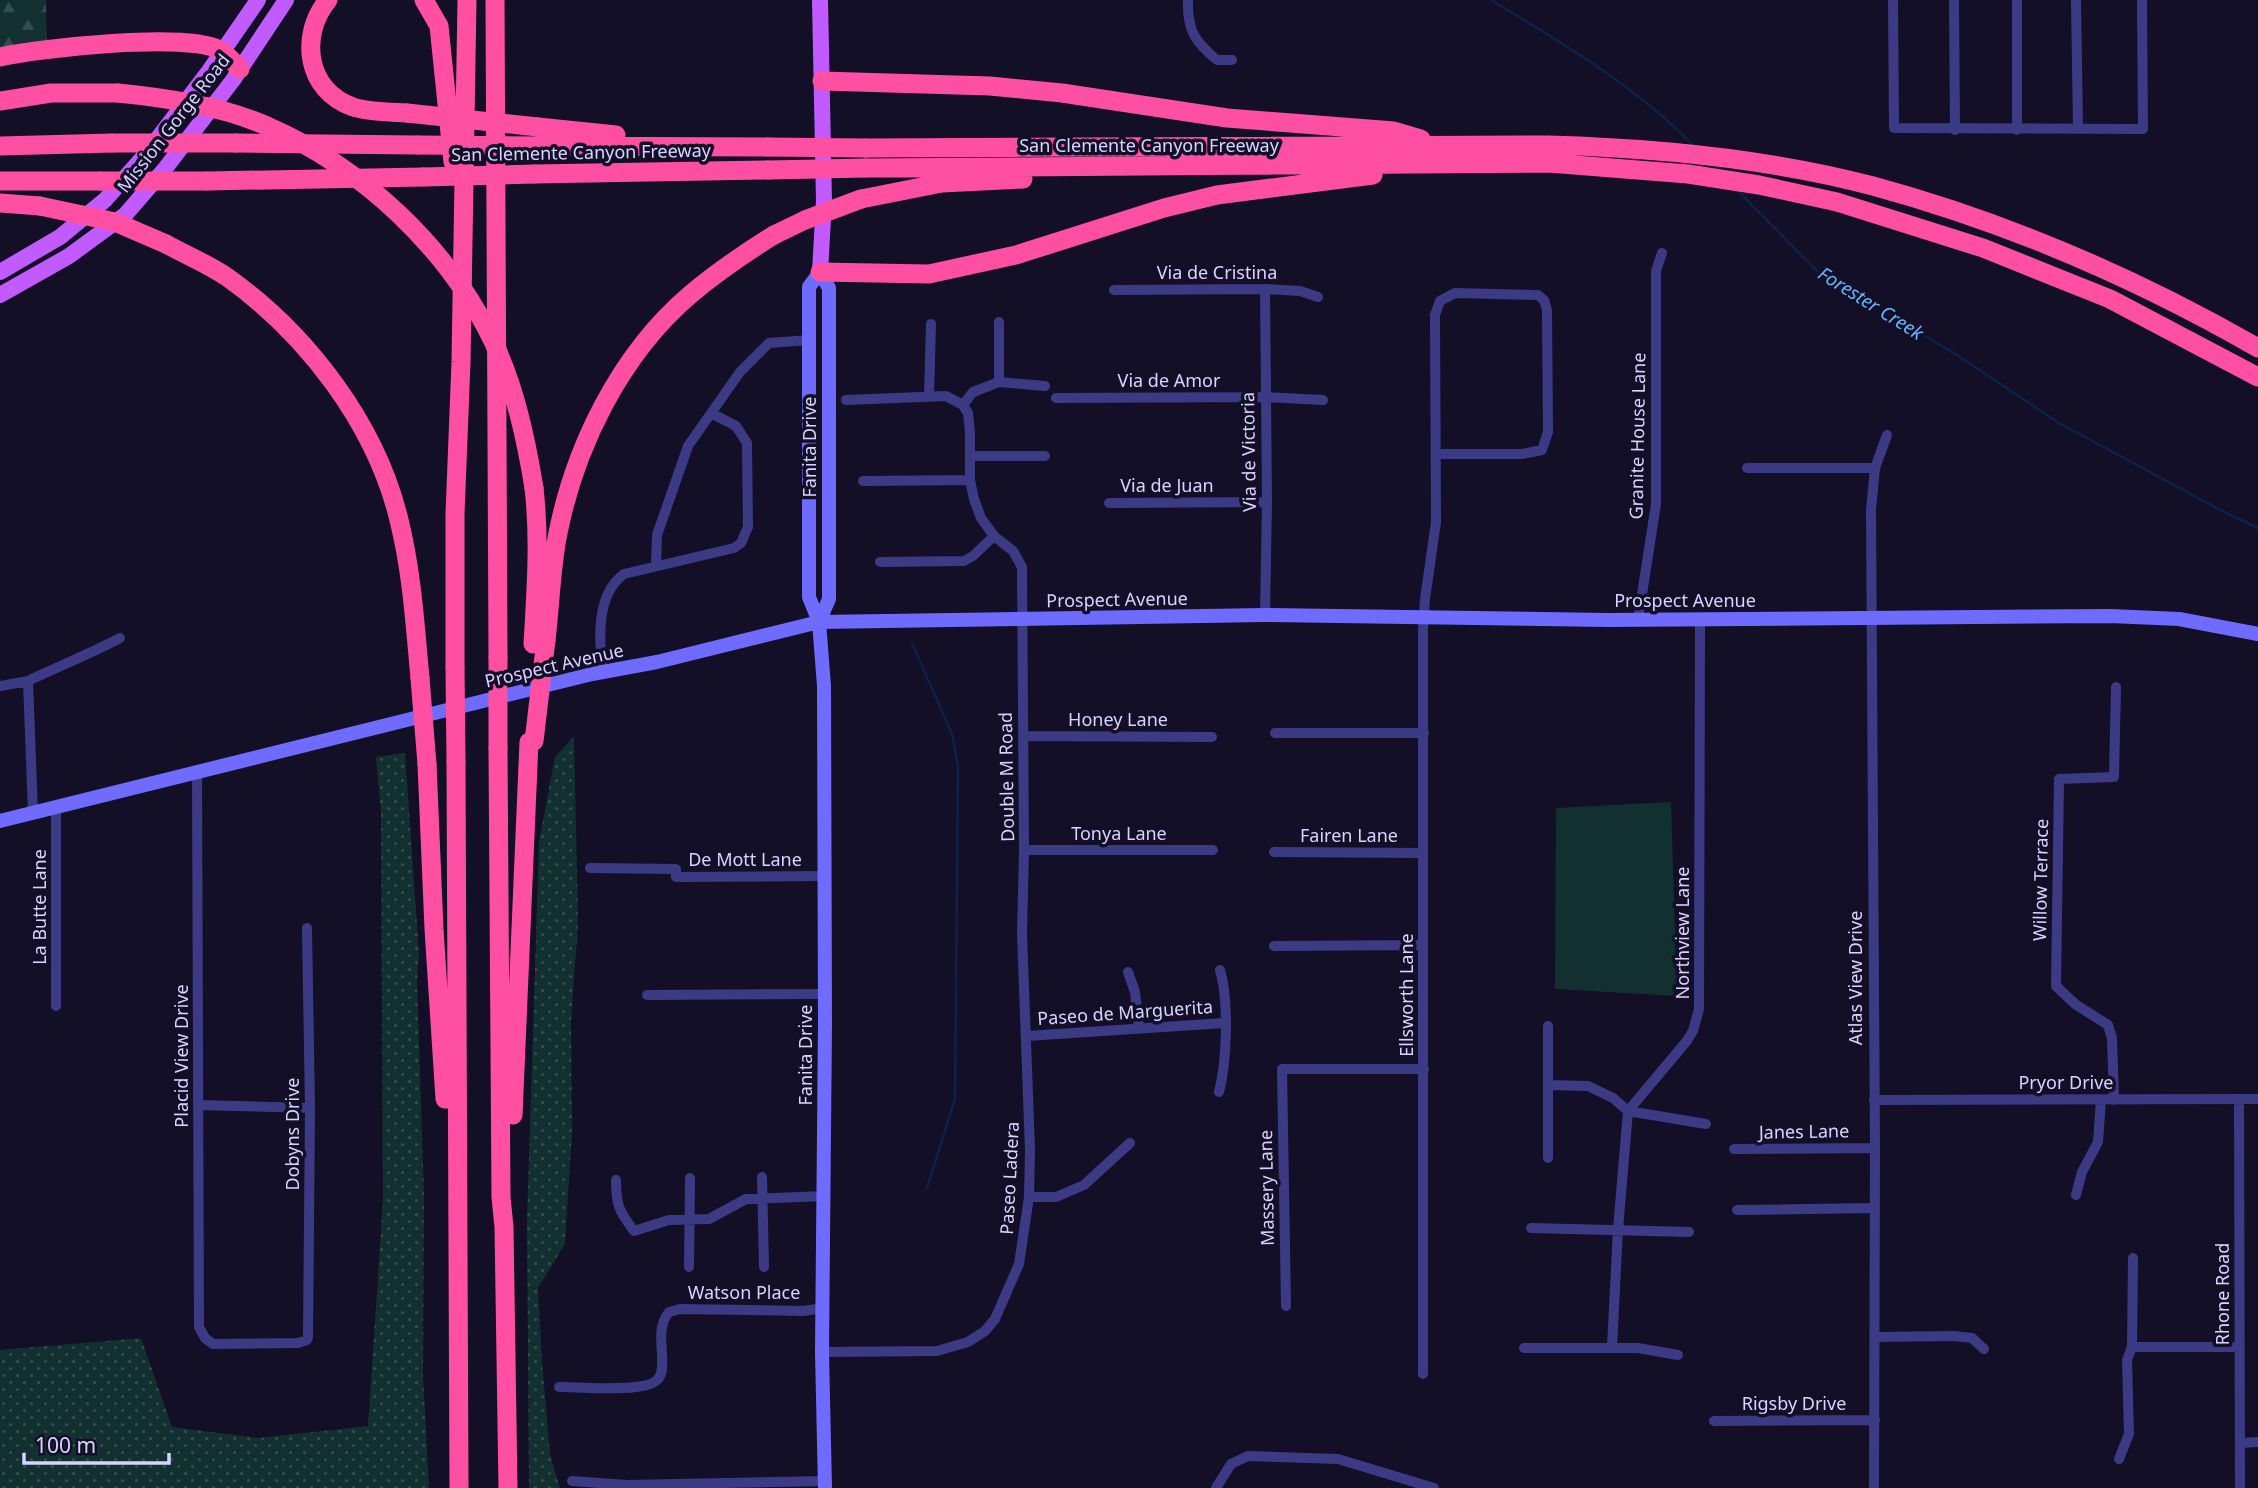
<svg xmlns="http://www.w3.org/2000/svg" width="2258" height="1488" viewBox="0 0 2258 1488" font-family="'Noto Sans',sans-serif">
<defs>
<pattern id="grass-dots" width="8" height="8" patternUnits="userSpaceOnUse" patternTransform="scale(1.75)"><rect width="8" height="8" fill="#12302f"/><path d="M2 2h.1M6 6h.1" fill="none" stroke="#344d4e" stroke-width="1.8" stroke-linecap="round"/></pattern>
<pattern id="forest-firs" width="22" height="20" patternUnits="userSpaceOnUse" patternTransform="scale(1.75)"><rect width="22" height="20" fill="#12302f"/><path d="M5 1l3.5 6h-7zM16 11l3.5 6h-7z" fill="#344d4e"/></pattern>
</defs>
<rect width="100%" height="100%" fill="#130f26"/>
<path fill="url(#grass-dots)" d="M 574,736 L 578,925 L 571,1021 L 572,1132 L 565,1244 L 538,1288 L 542,1361 L 550,1454 L 560,1488 L 529,1488 L 527,1221 L 539,842 L 555,757 Z
M 405,753 L 419,953 L 417,982 L 424,1195 L 423,1375 L 429,1488 L 0,1488 L 0,1350 L 141,1338 L 172,1427 L 258,1438 L 368,1426 L 383,1201 L 381,813 L 376,757 Z"/>
<path fill="url(#forest-firs)" d="M 0,0 L 46,0 L 47,42 L 0,50 Z"/>
<path fill="#12302f" d="M 1671,802 L 1677,996 L 1555,989 L 1556,808 Z"/>
<g fill="none" stroke-linecap="round" stroke-linejoin="round">
<path stroke="#0c2248" stroke-width="2.5" d="M 1491,0 C 1562,43 1636,86 1694,146
M 1738,191 L 1819,273 L 1957,355 L 2059,423 L 2226,513 L 2258,528
M 912,643 L 952,734 L 958,766 L 955,1099 L 927,1188"/>
<path stroke="#3d3a85" stroke-width="10" d="M 1188,0 C 1187,30 1195,42 1217,60 L 1232,60
M 1893,0 L 1894,128 L 2143,129 L 2142,0
M 1954,0 L 1955,130
M 2017,0 L 2017,130
M 2076,0 L 2078,129
M 1114,290 L 1265,289 L 1300,291 L 1318,297
M 999,382 L 1045,386
M 929,396 L 931,324
M 1056,398 L 1264,397 L 1323,400
M 963,405 L 973,392 L 999,382 L 999,322
M 971,456 L 1045,456
M 1747,468 L 1875,468
M 863,481 L 970,480
M 1109,503 L 1267,502
M 880,562 L 964,561 L 973,556 L 994,536
M 656,566 L 657,535 L 688,446 L 740,372 L 769,343 L 810,340
M 1265,615 L 1267,502 L 1265,289
M 1638,620 L 1656,504 L 1656,271 L 1662,253
M 604,672 C 598,641 596,594 624,574 L 734,548 L 741,543 L 748,527 L 747,443 L 736,426 L 711,413
M 28,681 C 59,666 90,654 120,638
M 0,686 L 28,681 L 33,813
M 1275,733 L 1424,733
M 1023,736 L 1212,737
M 197,771 L 199,1327 L 205,1338 L 213,1344 L 298,1343 L 307,1340 L 308,1337 L 310,1108 L 307,928
M 56,807 L 56,1006
M 1024,850 L 1213,850
M 1274,852 L 1423,853
M 590,868 L 676,869 L 676,877 L 824,876
M 1274,946 L 1423,945
M 1128,972 L 1135,992 L 1139,1027
M 647,995 L 825,994
M 1548,1026 L 1548,1158
M 1027,1036 L 1224,1023
M 1548,1085 L 1588,1086 L 1613,1098 L 1628,1111 L 1706,1124
M 1219,1092 C 1227,1061 1229,1000 1220,970
M 2239,1099 L 2240,1488
M 1874,1100 L 2258,1099
M 2114,1100 L 2112,1038 L 2108,1025 L 2075,1004 L 2056,986 L 2059,779 L 2114,777 L 2116,687
M 199,1105 L 310,1108
M 1734,1149 L 1875,1148
M 762,1177 L 764,1267
M 616,1180 C 616,1205 619,1211 634,1231 L 669,1220 L 709,1219 L 746,1199 L 824,1196
M 2076,1195 L 2082,1172 L 2098,1142 L 2101,1100
M 1029,1197 L 1056,1197 L 1084,1185 L 1130,1143
M 1737,1210 L 1875,1208
M 1531,1228 L 1689,1232
M 689,1267 L 690,1178
M 1286,1306 L 1282,1069 L 1424,1069
M 1875,1337 L 1954,1336 L 1972,1338 L 1984,1349
M 1612,1347 L 1618,1229 L 1628,1111 L 1686,1042 L 1693,1031 L 1699,1009 L 1700,619
M 2132,1347 L 2239,1347
M 1524,1348 L 1638,1348 L 1678,1355
M 822,1352 L 937,1351 L 968,1342 L 985,1331 L 995,1319 L 1019,1264 L 1029,1197 L 1030,1150 L 1022,934 L 1024,850 L 1022,567 L 1013,551 L 994,536 L 981,518 L 974,499 L 970,480 L 970,433 L 968,413 L 963,405 L 946,396 L 846,400
M 1423,1374 L 1423,629 L 1425,599 L 1436,522 L 1435,315 L 1440,301 L 1455,293 L 1538,295 L 1544,300 L 1547,310 L 1548,432 L 1542,450 L 1522,454 L 1437,454
M 559,1387 C 578,1387 646,1393 657,1380 C 664,1374 662,1362 662,1354 C 661,1338 659,1325 669,1312 L 680,1309 L 803,1311 L 823,1308
M 1714,1421 L 1875,1420
M 2240,1443 L 2258,1442
M 2119,1459 L 2129,1434 L 2127,1360 L 2132,1347 L 2133,1258
M 572,1481 L 627,1485 L 825,1481
M 1216,1488 L 1231,1464 L 1248,1456 L 1338,1459 L 1434,1488
M 1874,1488 L 1875,1148 L 1871,510 L 1875,468 L 1887,435"/>
<path stroke="#6f6bff" stroke-width="14" d="M 819,622 L 829,599 L 829,288 L 820,272 L 809,287 L 809,597 L 819,622 L 824,686 L 825,1023 L 822,1352 L 825,1488
M 0,821 L 592,674 L 657,662 L 819,622 L 1265,615 L 1608,620 L 2110,616 L 2179,619 L 2258,634"/>
<path stroke="#c25bff" stroke-width="16" d="M 0,272 L 60,237 L 105,200 L 145,155 L 209,71 L 258,0
M 820,272 L 824,201 L 820,0
M 0,295 L 69,256 L 125,215 L 164,170 L 233,80 L 286,0"/>
<path stroke="#ff4fa3" stroke-width="19" d="M 328,0 C 299,35 306,91 353,107 C 369,112 390,112 407,113
M 424,0 L 439,26 L 453,162
M 495,0 L 498,657
M 0,57 C 40,48 187,32 220,50 C 227,54 234,63 240,69
M 822,81 L 990,86 L 1062,93 L 1227,118 L 1394,131 L 1421,139
M 0,101 L 51,93 L 118,93
M 538,127 L 616,135
M 236,143 L 418,145
M 0,146 L 112,143
M 536,146 L 768,147
M 866,148 L 1548,145 C 1656,148 1767,158 1873,186 C 2009,223 2136,278 2258,348
M 866,168 L 1549,163 L 1688,174 L 1759,185 L 1837,202 L 1983,248 L 2110,299 L 2258,377
M 534,174 L 768,170
M 0,181 L 100,181
M 207,181 L 423,177
M 861,199 L 942,183 L 1023,179
M 0,203 L 40,206
M 166,244 C 186,255 208,264 227,277 C 307,334 376,424 399,520 C 412,572 415,625 420,678
M 820,272 L 929,274 L 1016,255 L 1164,208 L 1217,195 L 1373,175
M 546,640 C 550,606 551,571 557,538 C 574,448 620,354 691,294 C 717,272 745,253 774,235
M 533,644 C 536,592 540,540 534,488
M 455,667 L 455,514 L 461,362 L 467,0
M 498,748 L 501,1197 L 504,1227 L 508,1488
M 456,762 L 459,1488
M 427,764 L 434,929 L 445,1099
M 513,1115 L 529,742"/>
<path stroke="#ff4fa3" stroke-width="19" d="M 118,93 C 168,98 221,106 267,126 C 363,168 447,247 493,341 C 515,387 526,439 534,488
M 407,113 L 538,127
M 112,143 L 236,143
M 418,145 L 536,146
M 768,147 L 866,148
M 768,170 L 866,168
M 423,177 L 534,174
M 100,181 L 207,181
M 40,206 L 115,222 L 166,244
M 774,235 L 805,220 L 861,199
M 498,657 L 498,748
M 455,667 L 456,762
M 420,678 L 427,764
M 534,741 L 546,640"/>
</g>
<g text-anchor="middle" dominant-baseline="central" stroke-width="7" stroke-linejoin="round" paint-order="stroke">
<g font-size="18" fill="#d9d4ff" stroke="#130f26">
<text transform="translate(173 123) rotate(-52)">Mission Gorge Road</text>
<text x="1149" y="145">San Clemente Canyon Freeway</text>
<text transform="translate(581 152) rotate(-1)">San Clemente Canyon Freeway</text>
<text x="1217" y="272">Via de Cristina</text>
<text x="1169" y="380">Via de Amor</text>
<text transform="translate(1637 436) rotate(-89)">Granite House Lane</text>
<text transform="translate(809 447) rotate(-90)">Fanita Drive</text>
<text transform="translate(1248 452) rotate(-91)">Via de Victoria</text>
<text x="1167" y="485">Via de Juan</text>
<text transform="translate(1117 599) rotate(-1)">Prospect Avenue</text>
<text x="1685" y="600">Prospect Avenue</text>
<text transform="translate(554 665) rotate(-13)">Prospect Avenue</text>
<text x="1118" y="719">Honey Lane</text>
<text transform="translate(1006 777) rotate(-91)">Double M Road</text>
<text x="1119" y="833">Tonya Lane</text>
<text x="1349" y="835">Fairen Lane</text>
<text x="745" y="859">De Mott Lane</text>
<text transform="translate(2040 880) rotate(-89)">Willow Terrace</text>
<text transform="translate(39 907) rotate(-90)">La Butte Lane</text>
<text transform="translate(1682 933) rotate(-90)">Northview Lane</text>
<text transform="translate(1855 978) rotate(-90)">Atlas View Drive</text>
<text transform="translate(1406 995) rotate(-90)">Ellsworth Lane</text>
<text transform="translate(1125 1012) rotate(-4)">Paseo de Marguerita</text>
<text transform="translate(805 1055) rotate(-90)">Fanita Drive</text>
<text transform="translate(181 1056) rotate(-90)">Placid View Drive</text>
<text x="2066" y="1082">Pryor Drive</text>
<text transform="translate(1804 1131) rotate(-1)">Janes Lane</text>
<text transform="translate(292 1134) rotate(-90)">Dobyns Drive</text>
<text transform="translate(1009 1178) rotate(-87)">Paseo Ladera</text>
<text transform="translate(1266 1188) rotate(-91)">Massery Lane</text>
<text x="744" y="1292">Watson Place</text>
<text transform="translate(2222 1294) rotate(-90)">Rhone Road</text>
<text x="1794" y="1403">Rigsby Drive</text>
</g>
<g font-size="19" font-style="italic" fill="#62b6ff" stroke="#130f26">
<text transform="translate(1871 303) rotate(32)">Forester Creek</text>
</g>
</g>
<path d="M24 1453v10h145v-10" fill="none" stroke="#d9d4ff" stroke-width="3.5"/>
<text x="35" y="1453" font-size="21" fill="#d9d4ff" stroke="#130f26" stroke-width="5" paint-order="stroke">100 m</text>
</svg>
